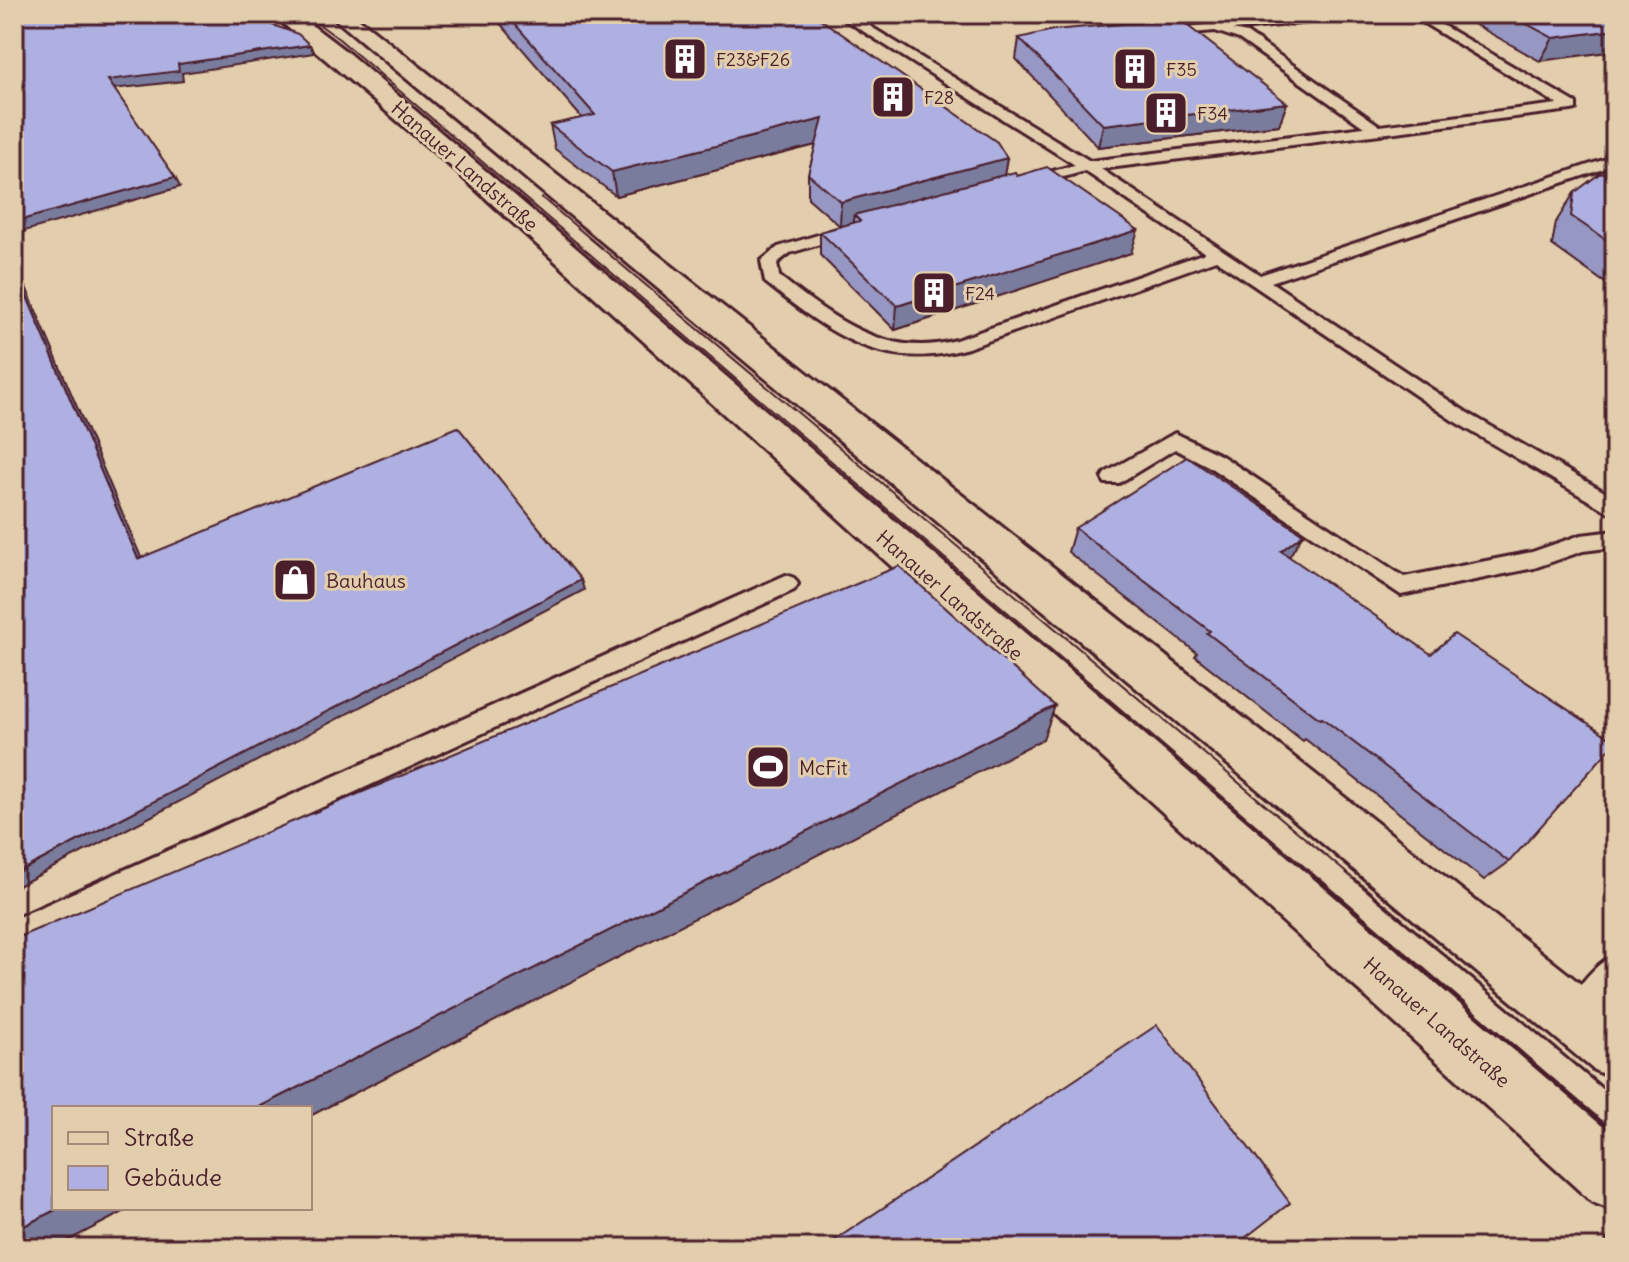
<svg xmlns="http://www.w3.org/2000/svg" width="1629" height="1262" viewBox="0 0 1629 1262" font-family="Delius,sans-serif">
<rect width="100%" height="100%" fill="#e2ceac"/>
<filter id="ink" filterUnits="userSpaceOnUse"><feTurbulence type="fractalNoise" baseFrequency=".0125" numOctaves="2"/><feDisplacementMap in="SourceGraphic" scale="16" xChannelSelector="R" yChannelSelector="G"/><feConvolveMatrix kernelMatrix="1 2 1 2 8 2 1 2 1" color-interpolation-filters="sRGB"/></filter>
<g filter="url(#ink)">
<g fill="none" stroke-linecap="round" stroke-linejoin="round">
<g stroke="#4a1f2b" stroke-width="6">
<path id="lane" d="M 836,14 L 850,14 L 1090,161 L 1364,127 L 1239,39 L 1215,31 L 1158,36 L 1156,33 L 1162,29 L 1323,14 L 1365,14 L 1359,17 L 1232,30 L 1247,33 L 1380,126 L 1557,104 L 1409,14 L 1423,14 L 1576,103 L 1576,109 L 1571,110 L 1101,169 L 1260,275 L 1615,156 L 1615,165 L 1271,282 L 1466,412 L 1615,498 L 1615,516 L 1452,420 L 1216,260 L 968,348 C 882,373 830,334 765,282 L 761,261 L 778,247 L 851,225 L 859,230 L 857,233 L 790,253 L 777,263 L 779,276 C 831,317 887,360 956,340 L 1205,253 L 1085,171 L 1025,188 L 1020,186 L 1020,180 L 1075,165 Z
M 1175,433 L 1222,456 L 1404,577 L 1532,552 L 1581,535 L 1615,531 L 1615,547 L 1583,551 L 1534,568 L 1401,595 L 1208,466 L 1175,449 L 1119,483 L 1105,483 L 1102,478 L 1105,473 Z
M 786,575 L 794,578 L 798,584 L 794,590 L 14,949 L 14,919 Z
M 1615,955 L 1615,995 L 1588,1028 L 1577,1033 L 1566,1028 L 1561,1017 C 1570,996 1594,963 1615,955 Z"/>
</g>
<g stroke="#4a1f2b" stroke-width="6">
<path id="primary" d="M 272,14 L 297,14 L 347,52 L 1615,1137 L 1615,1211 L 1592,1202 L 447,163 Z
M 329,14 L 353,14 L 1615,1011 L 1615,1079 L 1594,1070 Z"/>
</g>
<path stroke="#4a1f2b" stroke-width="7" stroke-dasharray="11 8" stroke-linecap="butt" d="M 1606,1238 L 1615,1246"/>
<use href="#lane" fill="#e2ceac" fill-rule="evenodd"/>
<use href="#primary" fill="#e2ceac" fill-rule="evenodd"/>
<path stroke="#4a1f2b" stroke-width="2" d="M 305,14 L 339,39 L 1321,881
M 542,198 L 1356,881"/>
<path stroke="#4a1f2b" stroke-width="3" d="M 1319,879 L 1615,1133
M 1354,879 L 1615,1098"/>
</g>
<path fill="#9697c2" stroke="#4a1f2b" stroke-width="2" d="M 492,14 L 813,14 L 1004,175 L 1017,176 L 1131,253 L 895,330 L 820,255 L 820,232 L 840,226 L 808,198 L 808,174 L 816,145 L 616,196 L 555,149 L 550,125 L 582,118 Z
M 1456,14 L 1615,14 L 1540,61 Z
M 1019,38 L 1287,103 L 1279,125 L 1098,147 L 1016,59 Z
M 1615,172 L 1615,290 L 1552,245 L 1556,222 L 1574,193 Z
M 1075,528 L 1289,557 L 1509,862 L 1484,880 L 1305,739 L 1303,741 L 1195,656 L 1197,653 L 1068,552 Z"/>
<path fill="#7a7b9e" stroke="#4a1f2b" stroke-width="2" d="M 1203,14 L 1254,14 L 1201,20 Z
M 1615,30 L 1615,51 L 1540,61 L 1553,38 Z
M 310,45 L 314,53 L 182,73 L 183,81 L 113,89 L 108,80 L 178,64 Z
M 1287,103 L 1279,125 L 1098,147 L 1103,125 Z
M 823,119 L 823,143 L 616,196 L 612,172 Z
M 1007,158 L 1003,182 L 854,215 L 854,223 L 840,227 L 841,202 Z
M 175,177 L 180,187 L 14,234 L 14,222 Z
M 1138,230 L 1131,253 L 895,330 L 897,306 Z
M 14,259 L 146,569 L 138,559 L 14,266 Z
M 1303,534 L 1289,557 L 1281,551 Z
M 581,580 L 584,590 L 14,888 L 14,874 Z
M 1055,706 L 1043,739 L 310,1116 L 310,1108 L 257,1108 Z
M 59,1208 L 131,1208 L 54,1248 L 14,1248 L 14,1231 Z"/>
<path fill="#aeb0e1" stroke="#4a1f2b" stroke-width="2" d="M 14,14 L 242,14 L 298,34 L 310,45 L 178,64 L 179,71 L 108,80 L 175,177 L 14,222 Z
M 506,14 L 813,14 L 997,142 L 1007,158 L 841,202 L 808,174 L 823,119 L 612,172 L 550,125 L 595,115 Z
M 1508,14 L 1615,14 L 1615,30 L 1553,38 Z
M 1179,19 L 1287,103 L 1103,125 L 1019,38 L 1053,30 Z
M 1047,167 L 1138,230 L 897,306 L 820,232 L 860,221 L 854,215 L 1015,172 L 1017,176 Z
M 1615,172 L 1615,246 L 1571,216 L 1574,193 L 1599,174 Z
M 14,266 L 138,559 L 458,427 L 581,580 L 14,874 Z
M 1187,457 L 1303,534 L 1281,551 L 1431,654 L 1454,634 L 1615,741 L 1615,743 L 1509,862 L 1322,718 L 1320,719 L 1207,633 L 1210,631 L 1075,528 Z
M 899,566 L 1055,706 L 257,1108 L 54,1108 L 54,1208 L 59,1208 L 14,1231 L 14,939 Z
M 1157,1025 L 1290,1203 L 1232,1248 L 823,1248 Z"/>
</g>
<defs>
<g id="building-square" transform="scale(2.3)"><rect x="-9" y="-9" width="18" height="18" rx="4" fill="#4a1f2b" stroke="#e2ceac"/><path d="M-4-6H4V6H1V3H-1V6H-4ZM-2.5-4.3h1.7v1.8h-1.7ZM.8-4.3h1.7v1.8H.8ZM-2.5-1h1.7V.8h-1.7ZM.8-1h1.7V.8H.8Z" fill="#fff"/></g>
<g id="shop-square" transform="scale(2.3)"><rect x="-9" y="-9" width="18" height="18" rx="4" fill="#4a1f2b" stroke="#e2ceac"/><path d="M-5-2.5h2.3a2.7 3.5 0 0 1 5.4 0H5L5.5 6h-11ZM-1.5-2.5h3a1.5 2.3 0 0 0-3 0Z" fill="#fff"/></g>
<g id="stadium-square" transform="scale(2.3)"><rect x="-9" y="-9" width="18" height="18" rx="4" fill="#4a1f2b" stroke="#e2ceac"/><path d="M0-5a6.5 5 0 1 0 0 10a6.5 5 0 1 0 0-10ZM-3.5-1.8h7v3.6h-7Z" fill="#fff"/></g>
</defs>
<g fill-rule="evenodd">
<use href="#building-square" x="685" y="59"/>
<use href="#building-square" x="1135" y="69"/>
<use href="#building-square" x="893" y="97"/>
<use href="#building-square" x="1166" y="113"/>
<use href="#building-square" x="934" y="293"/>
<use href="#shop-square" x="295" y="580"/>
<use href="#stadium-square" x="768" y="767"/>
</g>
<g text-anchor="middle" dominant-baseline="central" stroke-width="6" stroke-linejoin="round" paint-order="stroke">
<g font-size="18" fill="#4a1f2b" stroke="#e2ceac" text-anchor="start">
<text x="716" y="59">F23&amp;F26</text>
<text x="1166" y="69">F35</text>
<text x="924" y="97">F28</text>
<text x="1197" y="113">F34</text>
<text x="965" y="293">F24</text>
</g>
<g font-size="20" fill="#4a1f2b" stroke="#e2ceac">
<text transform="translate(465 166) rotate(41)">Hanauer Landstraße</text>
<text transform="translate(950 595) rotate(41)">Hanauer Landstraße</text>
<text transform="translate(1437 1022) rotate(41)">Hanauer Landstraße</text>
</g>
<g font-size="20" fill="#4a1f2b" stroke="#e2ceac" text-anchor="start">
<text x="326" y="580">Bauhaus</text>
<text x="799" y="767">McFit</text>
</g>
</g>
<rect width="1629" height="1262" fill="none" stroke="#e2ceac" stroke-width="48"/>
<rect x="24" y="24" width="1581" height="1214" fill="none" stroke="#4a1f2b" stroke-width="3" filter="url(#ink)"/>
<rect x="52" y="1106" width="260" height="104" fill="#e2ceac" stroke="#a58878" stroke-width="2"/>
<rect x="68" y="1132" width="40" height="12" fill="#e2ceac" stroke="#a58878" stroke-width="2"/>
<text x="124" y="1146" font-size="24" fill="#4a1f2b">Straße</text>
<rect x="68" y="1166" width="40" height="24" fill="#aeb0e1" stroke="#a58878" stroke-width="2"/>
<text x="124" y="1186" font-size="24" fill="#4a1f2b">Gebäude</text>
</svg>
